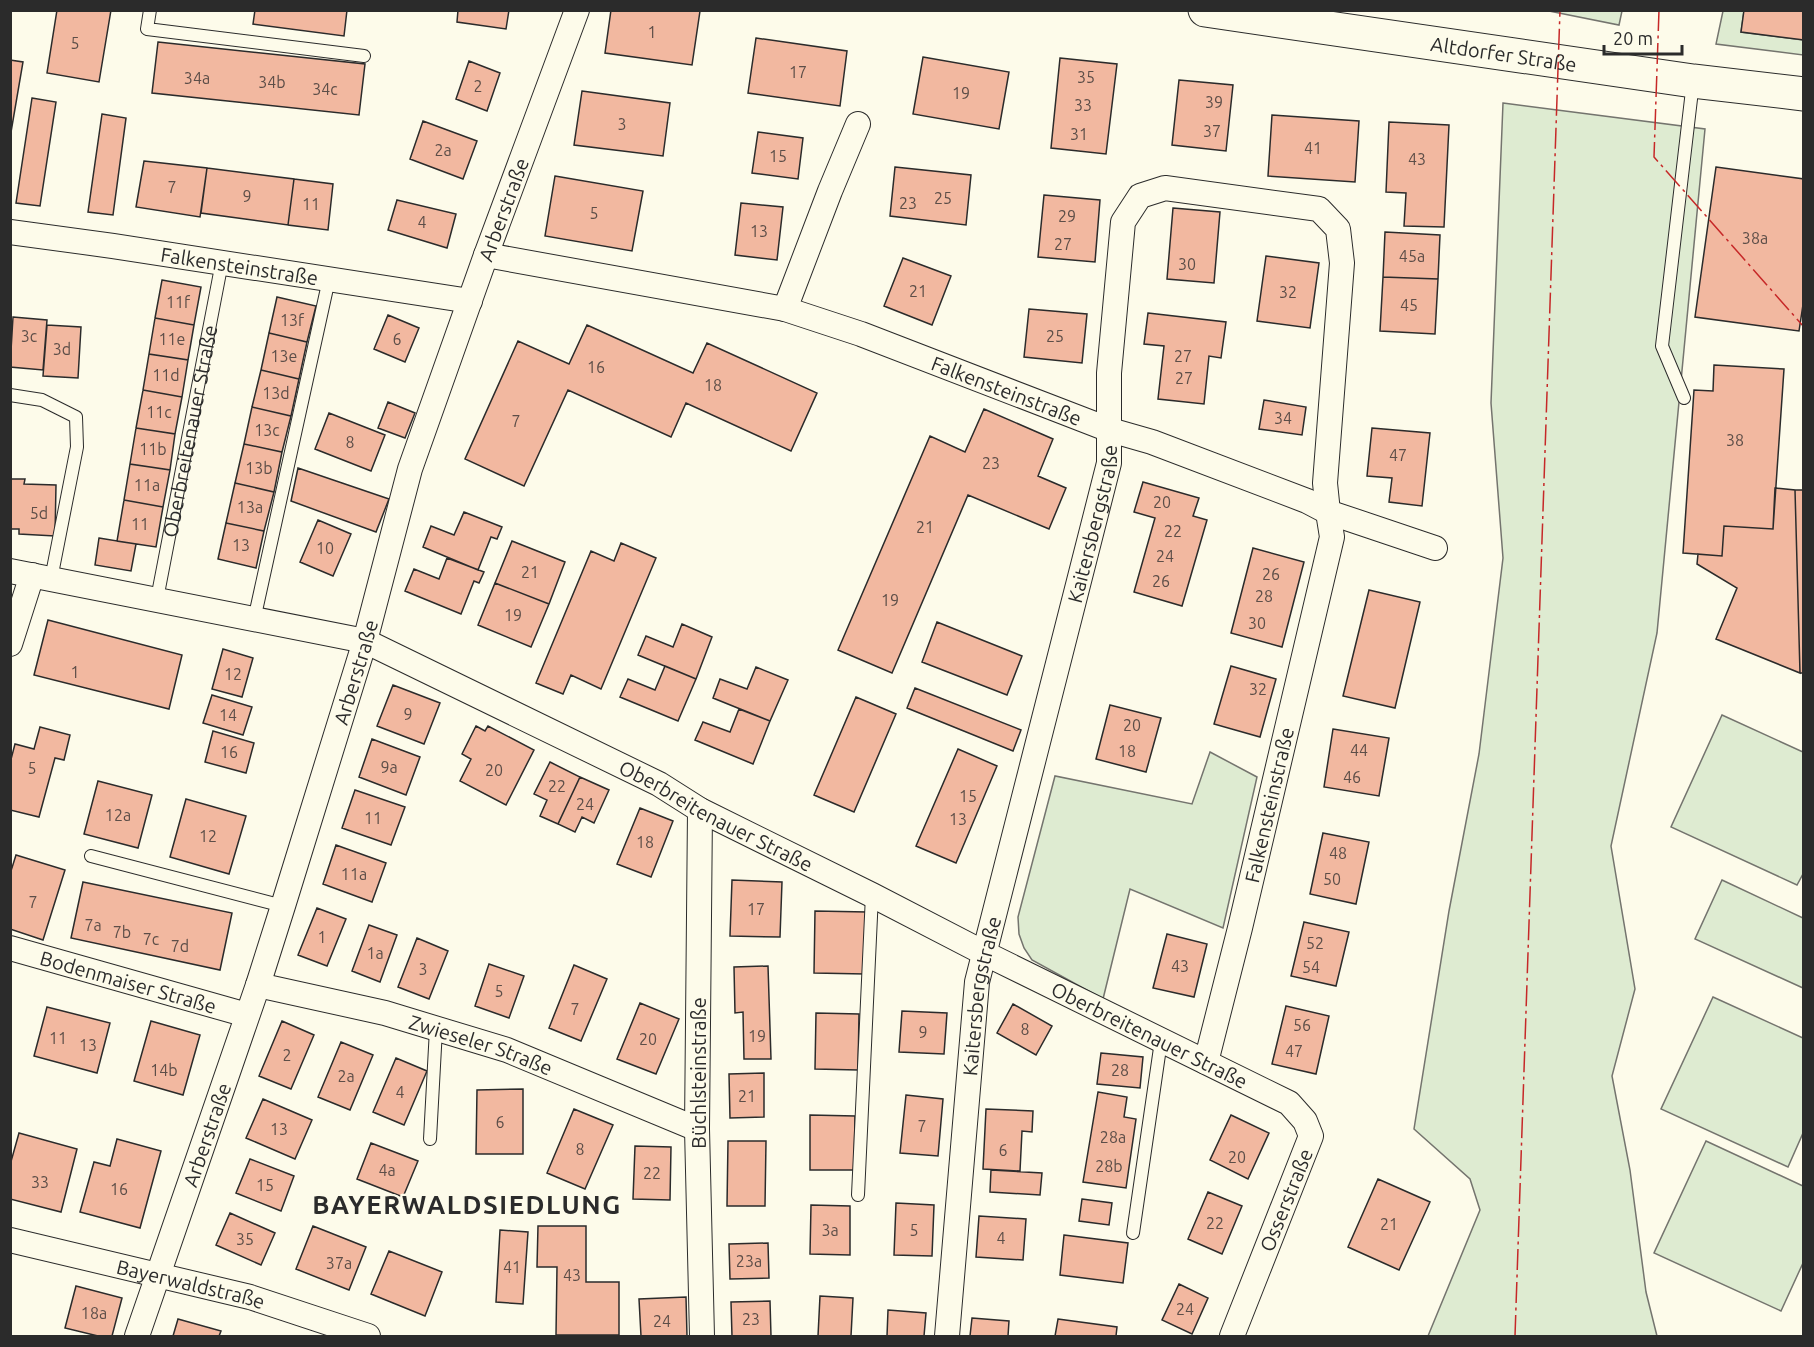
<svg xmlns="http://www.w3.org/2000/svg" width="1814" height="1347" viewBox="0 0 1814 1347" font-family="Ubuntu,sans-serif">
<rect width="100%" height="100%" fill="#fdfbea"/>
<path fill="#deebd1" stroke="#74746e" stroke-width="1.5" d="M 1549,11 L 1622,10 L 1622,11 L 1619,25 Z
M 1723,11 L 1744,11 L 1741,32 L 1803,40 L 1803,55 L 1716,44 Z
M 1503,103 L 1705,129 L 1657,633 L 1611,846 L 1635,989 L 1612,1076 L 1630,1170 L 1646,1292 L 1657,1336 L 1428,1336 L 1480,1210 L 1470,1179 L 1414,1129 L 1449,911 L 1479,754 L 1503,558 L 1491,403 Z
M 1722,715 L 1803,752 L 1804,872 L 1797,885 L 1671,827 Z
M 1210,752 L 1257,777 L 1223,928 L 1130,889 L 1103,999 L 1032,960 L 1024,948 L 1019,934 L 1018,917 L 1055,776 L 1192,804 Z
M 1722,880 L 1803,918 L 1803,988 L 1695,939 Z
M 1713,997 L 1803,1038 L 1803,1133 L 1788,1167 L 1661,1109 Z
M 1706,1141 L 1803,1186 L 1803,1263 L 1781,1311 L 1654,1253 Z"/>
<path fill="#f2b8a0" stroke="#2b2b2b" stroke-width="1.5" d="M 57,10 L 111,10 L 99,82 L 47,73 Z
M 255,10 L 347,10 L 344,36 L 253,24 Z
M 458,10 L 509,10 L 506,29 L 457,22 Z
M 611,10 L 700,11 L 692,65 L 605,53 Z
M 1744,10 L 1804,10 L 1804,40 L 1741,32 Z
M 756,38 L 847,51 L 840,106 L 748,93 Z
M 158,42 L 365,64 L 359,115 L 152,93 Z
M 923,57 L 1009,72 L 999,129 L 913,114 Z
M 1060,58 L 1117,64 L 1106,154 L 1051,148 Z
M 10,60 L 23,62 L 10,138 Z
M 469,61 L 500,73 L 487,111 L 456,99 Z
M 1179,80 L 1233,85 L 1226,151 L 1172,145 Z
M 582,91 L 670,103 L 663,156 L 574,145 Z
M 32,98 L 56,102 L 40,206 L 16,203 Z
M 102,114 L 126,118 L 113,215 L 88,212 Z
M 1272,115 L 1359,121 L 1355,182 L 1268,176 Z
M 423,121 L 477,141 L 463,179 L 410,159 Z
M 1389,122 L 1449,125 L 1444,227 L 1404,226 L 1406,193 L 1386,192 Z
M 758,132 L 803,138 L 798,179 L 752,173 Z
M 144,161 L 207,168 L 200,217 L 136,207 Z
M 895,167 L 971,175 L 966,225 L 890,216 Z
M 1716,167 L 1804,179 L 1804,298 L 1799,331 L 1695,317 Z
M 207,168 L 294,179 L 288,225 L 201,213 Z
M 555,176 L 643,191 L 632,251 L 545,236 Z
M 294,179 L 333,184 L 328,230 L 288,225 Z
M 1044,195 L 1100,200 L 1095,262 L 1038,257 Z
M 397,200 L 456,214 L 447,248 L 388,230 Z
M 741,203 L 783,207 L 777,260 L 735,255 Z
M 1173,208 L 1220,212 L 1214,283 L 1167,279 Z
M 1385,232 L 1440,235 L 1438,279 L 1383,277 Z
M 1266,256 L 1319,263 L 1310,328 L 1257,321 Z
M 903,258 L 951,276 L 932,325 L 884,306 Z
M 1383,277 L 1438,279 L 1435,334 L 1380,331 Z
M 162,280 L 201,287 L 194,325 L 155,318 Z
M 277,297 L 316,306 L 307,342 L 269,333 Z
M 1029,309 L 1087,314 L 1082,363 L 1024,357 Z
M 1148,313 L 1226,322 L 1221,358 L 1209,356 L 1204,404 L 1158,399 L 1164,346 L 1144,344 Z
M 388,315 L 419,328 L 405,362 L 374,349 Z
M 13,317 L 47,320 L 43,370 L 10,367 Z
M 155,318 L 194,325 L 188,360 L 149,354 Z
M 47,325 L 81,327 L 78,378 L 43,376 Z
M 587,325 L 693,373 L 707,343 L 817,393 L 791,451 L 686,403 L 671,437 L 568,390 L 524,486 L 465,459 L 518,341 L 569,364 Z
M 269,333 L 307,342 L 299,379 L 261,370 Z
M 149,354 L 188,360 L 182,397 L 143,390 Z
M 1714,365 L 1784,369 L 1773,529 L 1724,526 L 1722,556 L 1683,553 L 1694,390 L 1713,391 Z
M 261,370 L 299,379 L 291,416 L 252,407 Z
M 143,390 L 182,397 L 175,434 L 136,428 Z
M 1264,400 L 1306,407 L 1302,435 L 1259,429 Z
M 388,402 L 415,413 L 405,438 L 378,428 Z
M 252,407 L 291,416 L 282,452 L 244,444 Z
M 984,409 L 1053,439 L 1038,476 L 1066,488 L 1049,529 L 968,495 L 892,673 L 838,650 L 930,436 L 965,452 Z
M 329,413 L 385,435 L 371,471 L 315,449 Z
M 136,428 L 175,434 L 170,470 L 130,464 Z
M 1372,428 L 1430,433 L 1422,506 L 1389,502 L 1392,478 L 1367,476 Z
M 244,444 L 282,452 L 274,492 L 235,483 Z
M 130,464 L 170,470 L 163,507 L 124,500 Z
M 298,468 L 389,499 L 376,532 L 291,501 Z
M 10,479 L 25,479 L 24,484 L 56,485 L 55,536 L 19,534 L 19,529 L 10,529 Z
M 1143,482 L 1199,498 L 1193,516 L 1207,520 L 1182,606 L 1134,592 L 1155,518 L 1134,512 Z
M 235,483 L 274,492 L 264,531 L 226,523 Z
M 1775,488 L 1795,490 L 1800,673 L 1716,639 L 1737,588 L 1697,564 L 1698,554 L 1722,556 L 1724,526 L 1773,529 Z
M 1795,490 L 1804,490 L 1804,673 L 1800,673 Z
M 124,500 L 163,507 L 156,547 L 117,541 Z
M 464,512 L 502,527 L 497,539 L 491,537 L 478,570 L 423,547 L 431,526 L 454,535 Z
M 318,520 L 351,534 L 333,576 L 300,562 Z
M 226,523 L 264,531 L 256,568 L 218,559 Z
M 99,538 L 136,544 L 131,571 L 95,565 Z
M 512,541 L 565,562 L 549,604 L 495,583 Z
M 621,543 L 656,558 L 601,689 L 571,675 L 563,694 L 536,683 L 591,551 L 614,561 Z
M 1253,548 L 1304,562 L 1282,647 L 1231,633 Z
M 447,558 L 484,572 L 479,583 L 474,581 L 461,614 L 405,591 L 414,569 L 439,579 Z
M 495,583 L 549,604 L 531,647 L 478,625 Z
M 1369,590 L 1420,602 L 1395,708 L 1343,696 Z
M 48,620 L 182,655 L 169,709 L 34,675 Z
M 937,622 L 1022,656 L 1007,695 L 922,662 Z
M 682,624 L 712,637 L 696,679 L 638,655 L 646,636 L 673,647 Z
M 223,649 L 253,658 L 242,697 L 212,689 Z
M 665,666 L 696,679 L 678,721 L 620,697 L 628,679 L 655,690 Z
M 1231,666 L 1276,679 L 1260,737 L 1214,724 Z
M 756,667 L 788,680 L 770,721 L 713,698 L 720,679 L 747,689 Z
M 393,685 L 440,703 L 424,744 L 377,726 Z
M 915,688 L 1021,730 L 1013,751 L 907,708 Z
M 212,695 L 252,707 L 243,735 L 203,723 Z
M 856,697 L 896,714 L 854,812 L 814,795 Z
M 1110,705 L 1161,718 L 1146,772 L 1096,759 Z
M 739,709 L 770,721 L 753,764 L 695,740 L 703,722 L 730,732 Z
M 476,726 L 485,731 L 488,726 L 534,750 L 506,805 L 460,781 L 471,759 L 462,754 Z
M 40,727 L 70,735 L 64,760 L 55,758 L 39,817 L 10,810 L 10,763 L 15,744 L 34,749 Z
M 1333,729 L 1389,738 L 1379,796 L 1324,787 Z
M 213,731 L 254,743 L 246,773 L 205,762 Z
M 372,739 L 420,757 L 406,795 L 359,777 Z
M 958,749 L 997,766 L 956,863 L 916,846 Z
M 550,762 L 580,777 L 558,824 L 540,816 L 547,800 L 534,794 Z
M 580,777 L 609,790 L 594,823 L 582,817 L 575,832 L 558,824 Z
M 98,781 L 152,795 L 138,848 L 84,834 Z
M 355,790 L 405,807 L 391,845 L 342,828 Z
M 186,799 L 246,816 L 229,874 L 170,857 Z
M 640,808 L 673,821 L 651,877 L 617,864 Z
M 1323,833 L 1369,842 L 1356,904 L 1310,894 Z
M 336,845 L 386,863 L 372,902 L 323,884 Z
M 16,855 L 65,870 L 43,940 L 10,929 L 10,874 Z
M 732,880 L 782,882 L 780,937 L 730,936 Z
M 83,882 L 232,913 L 220,970 L 71,938 Z
M 317,908 L 346,919 L 327,966 L 298,955 Z
M 815,911 L 867,912 L 865,974 L 814,973 Z
M 1304,922 L 1349,932 L 1336,986 L 1291,976 Z
M 369,925 L 397,935 L 380,982 L 352,971 Z
M 1167,934 L 1207,944 L 1194,997 L 1153,988 Z
M 417,938 L 448,951 L 429,999 L 398,987 Z
M 489,964 L 524,976 L 509,1018 L 475,1006 Z
M 574,965 L 607,979 L 581,1041 L 549,1028 Z
M 768,966 L 771,1059 L 744,1059 L 743,1012 L 735,1013 L 734,967 Z
M 640,1003 L 679,1019 L 656,1074 L 617,1059 Z
M 1013,1004 L 1052,1026 L 1036,1055 L 997,1033 Z
M 1286,1006 L 1329,1016 L 1316,1074 L 1272,1064 Z
M 47,1007 L 110,1023 L 97,1073 L 34,1056 Z
M 902,1011 L 947,1013 L 944,1054 L 899,1052 Z
M 816,1013 L 859,1014 L 858,1070 L 815,1069 Z
M 151,1021 L 200,1035 L 183,1095 L 134,1081 Z
M 282,1021 L 314,1035 L 291,1089 L 259,1076 Z
M 341,1042 L 373,1055 L 350,1110 L 318,1097 Z
M 1101,1053 L 1143,1057 L 1140,1088 L 1097,1084 Z
M 396,1058 L 427,1071 L 404,1125 L 373,1112 Z
M 764,1073 L 764,1117 L 730,1118 L 729,1074 Z
M 523,1089 L 523,1154 L 476,1154 L 477,1090 Z
M 1098,1092 L 1127,1097 L 1124,1117 L 1136,1119 L 1126,1188 L 1083,1182 Z
M 906,1095 L 943,1099 L 938,1156 L 900,1153 Z
M 263,1099 L 312,1120 L 295,1159 L 246,1138 Z
M 574,1109 L 613,1125 L 585,1189 L 547,1173 Z
M 986,1109 L 1033,1111 L 1032,1132 L 1022,1131 L 1020,1171 L 983,1169 Z
M 810,1115 L 855,1116 L 854,1170 L 810,1170 Z
M 1231,1115 L 1269,1133 L 1248,1179 L 1210,1160 Z
M 19,1133 L 77,1149 L 61,1212 L 10,1199 L 10,1165 Z
M 117,1139 L 161,1151 L 140,1228 L 80,1212 L 94,1162 L 110,1166 Z
M 728,1141 L 766,1141 L 765,1206 L 727,1206 Z
M 371,1143 L 418,1161 L 403,1197 L 357,1179 Z
M 635,1146 L 671,1147 L 670,1200 L 633,1199 Z
M 250,1159 L 294,1176 L 281,1211 L 236,1193 Z
M 991,1170 L 1042,1173 L 1040,1195 L 990,1192 Z
M 1378,1179 L 1430,1202 L 1399,1270 L 1348,1247 Z
M 1208,1192 L 1242,1206 L 1222,1254 L 1188,1239 Z
M 1082,1199 L 1112,1203 L 1109,1225 L 1079,1221 Z
M 896,1203 L 934,1205 L 932,1256 L 894,1255 Z
M 811,1205 L 850,1206 L 850,1255 L 810,1254 Z
M 230,1213 L 275,1233 L 261,1265 L 216,1245 Z
M 979,1216 L 1026,1219 L 1023,1260 L 976,1257 Z
M 313,1226 L 366,1247 L 349,1290 L 296,1269 Z
M 538,1226 L 586,1226 L 586,1282 L 619,1282 L 619,1335 L 556,1335 L 557,1267 L 537,1267 Z
M 500,1230 L 528,1232 L 523,1304 L 496,1302 Z
M 1064,1235 L 1128,1243 L 1123,1283 L 1060,1275 Z
M 768,1243 L 769,1278 L 730,1279 L 729,1244 Z
M 389,1251 L 442,1272 L 425,1316 L 371,1294 Z
M 1179,1284 L 1208,1298 L 1192,1334 L 1162,1320 Z
M 76,1286 L 122,1298 L 112,1336 L 98,1336 L 65,1328 Z
M 820,1296 L 853,1298 L 851,1336 L 818,1336 Z
M 686,1297 L 687,1336 L 641,1336 L 639,1299 Z
M 770,1301 L 771,1336 L 732,1336 L 731,1302 Z
M 888,1310 L 926,1313 L 924,1336 L 887,1336 Z
M 972,1318 L 1009,1321 L 1008,1336 L 970,1336 Z
M 178,1319 L 221,1331 L 219,1336 L 173,1336 Z
M 1058,1319 L 1117,1327 L 1116,1336 L 1055,1336 Z"/>
<g fill="none" stroke-linecap="round" stroke-linejoin="round">
<g stroke="#2b2b2b" stroke-width="14">
<g id="service">
<path d="M 150,10 L 147,29 L 364,56"/>
<path d="M 10,395 L 42,400 L 76,417 L 77,447 L 51,579"/>
<path d="M 1684,398 L 1662,346 L 1693,82"/>
<path id="s1" d="M 157,599 L 222,262"/>
<path d="M 254,620 L 329,279"/>
<path d="M 91,856 L 283,906"/>
<path d="M 430,1139 L 436,1029"/>
<path d="M 858,1195 L 872,895"/>
<path d="M 1133,1233 L 1161,1041"/>
</g>
</g>
<g stroke="#2b2b2b" stroke-width="26">
<g id="minor">
<path id="s2" d="M 10,232 L 113,246 L 470,301"/>
<path id="s3" d="M 486,255 L 785,309 L 861,334 L 1110,430 L 1152,442 L 1307,501 L 1328,512 L 1435,548"/>
<path d="M 785,309 L 830,191 L 858,124"/>
<path id="s4" d="M 10,571 L 365,641 L 659,784 L 700,810 L 872,895 L 986,954 L 1289,1103 L 1305,1121 L 1311,1136 L 1232,1336"/>
<path d="M 10,644 L 32,575"/>
<path d="M 700,810 L 697,1129 L 702,1336"/>
<path id="s5" d="M 10,948 L 247,1015"/>
<path id="s6" d="M 258,985 L 385,1013 L 507,1050 L 697,1129"/>
<path id="s7" d="M 10,1240 L 250,1297 L 368,1336"/>
<path id="s8" d="M 137,1336 L 258,985 L 283,906 L 365,641 L 410,469 L 486,255 L 577,10"/>
<path id="s9" d="M 947,1336 L 977,982 L 1109,463 L 1109,373 L 1123,222 L 1140,196 L 1165,188 L 1319,209 L 1338,229 L 1342,263 L 1325,483 L 1328,512 L 1332,537 L 1240,928 L 1206,1062"/>
</g>
</g>
<g stroke="#2b2b2b" stroke-width="35">
<g id="secondary">
<path id="s10" d="M 1205,10 L 1693,81 L 1804,94"/>
</g>
</g>
<use href="#service" stroke="#fdfbea" stroke-width="12"/>
<use href="#minor" stroke="#fdfbea" stroke-width="24"/>
<use href="#secondary" stroke="#fdfbea" stroke-width="33"/>
<path stroke="#c62828" stroke-width="1.5" stroke-dasharray="21 4.5 3 4.5" stroke-linecap="butt" d="M 1659,10 L 1654,157 L 1804,327
M 1515,1336 L 1560,10"/>
</g>
<g text-anchor="middle" dominant-baseline="central" stroke-width="4.5" stroke-linejoin="round" paint-order="stroke">
<g font-size="16" fill="#5d4e48">
<text x="652" y="32">1</text>
<text x="75" y="43">5</text>
<text x="798" y="72">17</text>
<text x="1086" y="77">35</text>
<text x="197" y="78">34a</text>
<text x="272" y="82">34b</text>
<text x="478" y="86">2</text>
<text x="325" y="89">34c</text>
<text x="961" y="93">19</text>
<text x="1214" y="102">39</text>
<text x="1083" y="105">33</text>
<text x="622" y="124">3</text>
<text x="1212" y="131">37</text>
<text x="1079" y="134">31</text>
<text x="1313" y="148">41</text>
<text x="443" y="150">2a</text>
<text x="778" y="156">15</text>
<text x="1417" y="159">43</text>
<text x="172" y="187">7</text>
<text x="247" y="196">9</text>
<text x="943" y="198">25</text>
<text x="908" y="203">23</text>
<text x="311" y="204">11</text>
<text x="594" y="213">5</text>
<text x="1067" y="216">29</text>
<text x="422" y="222">4</text>
<text x="759" y="231">13</text>
<text x="1755" y="238">38a</text>
<text x="1063" y="244">27</text>
<text x="1412" y="256">45a</text>
<text x="1187" y="264">30</text>
<text x="918" y="291">21</text>
<text x="1288" y="292">32</text>
<text x="178" y="302">11f</text>
<text x="1409" y="305">45</text>
<text x="292" y="320">13f</text>
<text x="29" y="336">3c</text>
<text x="1055" y="336">25</text>
<text x="172" y="339">11e</text>
<text x="397" y="339">6</text>
<text x="62" y="349">3d</text>
<text x="284" y="356">13e</text>
<text x="1183" y="356">27</text>
<text x="596" y="367">16</text>
<text x="166" y="375">11d</text>
<text x="1184" y="378">27</text>
<text x="713" y="385">18</text>
<text x="276" y="393">13d</text>
<text x="159" y="412">11c</text>
<text x="1283" y="418">34</text>
<text x="516" y="421">7</text>
<text x="267" y="430">13c</text>
<text x="1735" y="440">38</text>
<text x="350" y="442">8</text>
<text x="153" y="449">11b</text>
<text x="1398" y="455">47</text>
<text x="991" y="463">23</text>
<text x="259" y="468">13b</text>
<text x="147" y="485">11a</text>
<text x="1162" y="502">20</text>
<text x="250" y="507">13a</text>
<text x="39" y="513">5d</text>
<text x="140" y="524">11</text>
<text x="925" y="527">21</text>
<text x="1173" y="531">22</text>
<text x="241" y="545">13</text>
<text x="325" y="548">10</text>
<text x="1165" y="556">24</text>
<text x="530" y="572">21</text>
<text x="1271" y="574">26</text>
<text x="1161" y="581">26</text>
<text x="1264" y="596">28</text>
<text x="890" y="600">19</text>
<text x="513" y="615">19</text>
<text x="1257" y="623">30</text>
<text x="75" y="672">1</text>
<text x="233" y="674">12</text>
<text x="1258" y="689">32</text>
<text x="408" y="714">9</text>
<text x="228" y="715">14</text>
<text x="1132" y="725">20</text>
<text x="1359" y="750">44</text>
<text x="1127" y="751">18</text>
<text x="229" y="752">16</text>
<text x="389" y="767">9a</text>
<text x="32" y="768">5</text>
<text x="494" y="770">20</text>
<text x="1352" y="777">46</text>
<text x="557" y="786">22</text>
<text x="968" y="796">15</text>
<text x="585" y="804">24</text>
<text x="118" y="815">12a</text>
<text x="373" y="818">11</text>
<text x="958" y="819">13</text>
<text x="208" y="836">12</text>
<text x="645" y="842">18</text>
<text x="1338" y="853">48</text>
<text x="354" y="874">11a</text>
<text x="1332" y="879">50</text>
<text x="33" y="902">7</text>
<text x="756" y="909">17</text>
<text x="93" y="925">7a</text>
<text x="122" y="932">7b</text>
<text x="322" y="937">1</text>
<text x="151" y="939">7c</text>
<text x="1315" y="943">52</text>
<text x="180" y="946">7d</text>
<text x="375" y="953">1a</text>
<text x="1180" y="966">43</text>
<text x="1311" y="967">54</text>
<text x="423" y="969">3</text>
<text x="499" y="991">5</text>
<text x="575" y="1009">7</text>
<text x="1302" y="1025">56</text>
<text x="1025" y="1029">8</text>
<text x="923" y="1032">9</text>
<text x="757" y="1036">19</text>
<text x="58" y="1038">11</text>
<text x="648" y="1039">20</text>
<text x="88" y="1045">13</text>
<text x="1294" y="1051">47</text>
<text x="287" y="1055">2</text>
<text x="164" y="1070">14b</text>
<text x="1120" y="1070">28</text>
<text x="346" y="1076">2a</text>
<text x="400" y="1092">4</text>
<text x="747" y="1096">21</text>
<text x="500" y="1122">6</text>
<text x="922" y="1126">7</text>
<text x="279" y="1129">13</text>
<text x="1113" y="1137">28a</text>
<text x="580" y="1149">8</text>
<text x="1003" y="1150">6</text>
<text x="1237" y="1157">20</text>
<text x="1109" y="1166">28b</text>
<text x="387" y="1170">4a</text>
<text x="652" y="1173">22</text>
<text x="40" y="1182">33</text>
<text x="265" y="1185">15</text>
<text x="119" y="1189">16</text>
<text x="1215" y="1223">22</text>
<text x="1389" y="1224">21</text>
<text x="830" y="1230">3a</text>
<text x="914" y="1230">5</text>
<text x="1001" y="1238">4</text>
<text x="245" y="1239">35</text>
<text x="749" y="1261">23a</text>
<text x="339" y="1263">37a</text>
<text x="512" y="1267">41</text>
<text x="572" y="1275">43</text>
<text x="1185" y="1309">24</text>
<text x="94" y="1313">18a</text>
<text x="751" y="1319">23</text>
<text x="662" y="1321">24</text>
</g>
<g font-size="20" fill="#2b2b2b" stroke="#fdfbea">
<text stroke="none"><textPath href="#s10" startOffset="302">Altdorfer Straße</textPath></text>
<text stroke="none"><textPath href="#s8" startOffset="1185">Arberstraße</textPath></text>
<text stroke="none"><textPath href="#s2" startOffset="232">Falkensteinstraße</textPath></text>
<text stroke="none"><textPath href="#s3" startOffset="540">Falkensteinstraße</textPath></text>
<text stroke="none"><textPath href="#s1" startOffset="171">Oberbreitenauer Straße</textPath></text>
<text stroke="none"><textPath href="#s9" startOffset="828">Kaitersbergstraße</textPath></text>
<text stroke="none"><textPath href="#s8" startOffset="699">Arberstraße</textPath></text>
<text transform="translate(1269 805) rotate(-77)">Falkensteinstraße</text>
<text stroke="none"><textPath href="#s4" startOffset="754">Oberbreitenauer Straße</textPath></text>
<text stroke="none"><textPath href="#s5" startOffset="123">Bodenmaiser Straße</textPath></text>
<text stroke="none"><textPath href="#s9" startOffset="342">Kaitersbergstraße</textPath></text>
<text stroke="none"><textPath href="#s4" startOffset="1240">Oberbreitenauer Straße</textPath></text>
<text stroke="none"><textPath href="#s6" startOffset="231">Zwieseler Straße</textPath></text>
<text transform="translate(698 1073) rotate(-90)">Büchlsteinstraße</text>
<text stroke="none"><textPath href="#s8" startOffset="213">Arberstraße</textPath></text>
<text transform="translate(1286 1200) rotate(-68)">Osserstraße</text>
<text stroke="none"><textPath href="#s7" startOffset="186">Bayerwaldstraße</textPath></text>
</g>
<g font-size="26" font-weight="bold" letter-spacing="1.5" fill="#2b2b2b" stroke="#fdfbea">
<text x="467" y="1204">BAYERWALDSIEDLUNG</text>
</g>
</g>
<rect width="1814" height="1347" fill="none" stroke="#2b2b2b" stroke-width="24"/>
<path d="M1604 45v9h78v-9" fill="none" stroke="#2b2b2b" stroke-width="3"/>
<text x="1613" y="45" font-size="18" fill="#2b2b2b" stroke="#fdfbea" stroke-width="4.5" paint-order="stroke">20 m</text>
</svg>
